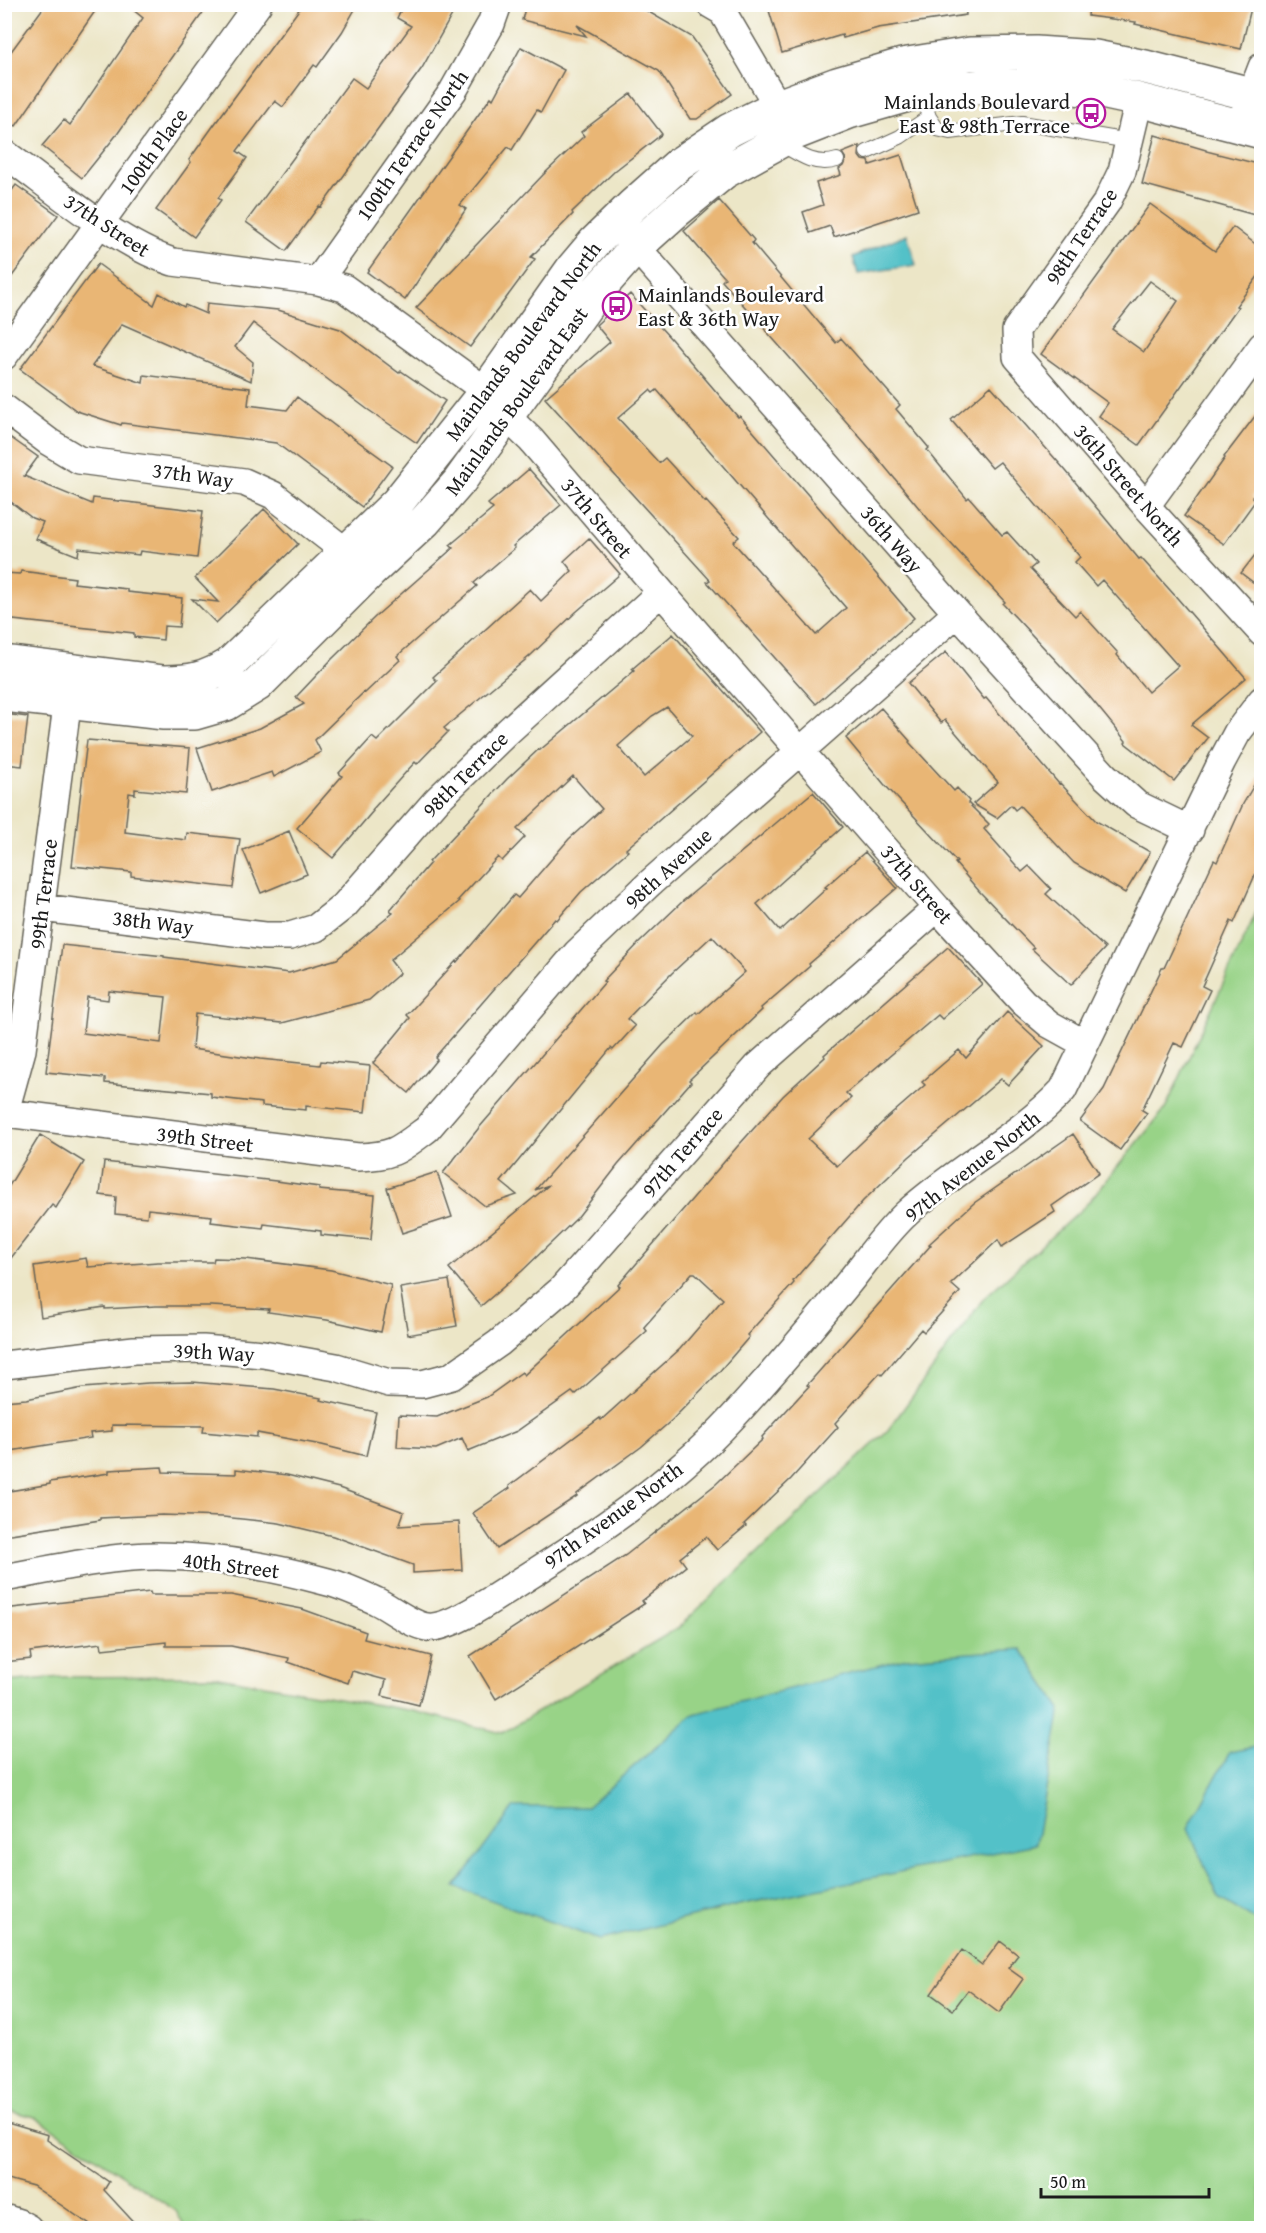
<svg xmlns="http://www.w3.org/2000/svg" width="1266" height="2233" viewBox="0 0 1266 2233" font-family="'Gentium Book Plus',serif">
<rect width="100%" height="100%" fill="#fff"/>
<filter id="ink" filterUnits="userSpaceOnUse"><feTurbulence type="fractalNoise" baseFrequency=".0167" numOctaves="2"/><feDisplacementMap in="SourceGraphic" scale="12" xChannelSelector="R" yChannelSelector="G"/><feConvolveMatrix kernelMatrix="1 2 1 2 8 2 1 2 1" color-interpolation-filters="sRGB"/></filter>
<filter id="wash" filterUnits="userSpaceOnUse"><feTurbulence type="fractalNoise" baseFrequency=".008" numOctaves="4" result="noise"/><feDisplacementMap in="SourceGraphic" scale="24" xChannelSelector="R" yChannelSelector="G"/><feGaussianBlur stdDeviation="1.35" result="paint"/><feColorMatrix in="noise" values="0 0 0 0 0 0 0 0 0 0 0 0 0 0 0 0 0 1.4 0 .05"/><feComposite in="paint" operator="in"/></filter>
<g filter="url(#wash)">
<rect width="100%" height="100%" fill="#ece6c7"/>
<path fill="#98d387" stroke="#5a7852" stroke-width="1.5" d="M 1261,902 L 1261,2228 L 185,2228 L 176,2211 L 35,2117 L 5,2110 L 5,1682 L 62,1677 L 212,1676 L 413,1711 L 502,1733 L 678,1628 L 888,1430 L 984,1298 L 1086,1205 L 1165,1109 Z"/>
<path fill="#53c1c8" stroke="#386e72" stroke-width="1.5" d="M 907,234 L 916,265 L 858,274 L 853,257 Z
M 1021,1649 L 1061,1709 L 1036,1844 L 739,1905 L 600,1940 L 455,1887 L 514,1807 L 587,1807 L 694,1714 L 906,1658 Z
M 1261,1746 L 1262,1746 L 1261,1924 L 1219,1898 L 1188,1828 L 1230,1752 Z"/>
<g id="blocks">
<path fill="#e9b675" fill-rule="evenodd" d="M 46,4 L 100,4 L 16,126 L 4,118 L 4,61 Z
M 126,4 L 209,4 L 118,133 L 82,178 L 42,146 L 64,120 L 70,125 L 143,18 Z
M 303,4 L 358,4 L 342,32 L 317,67 L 314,65 L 283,107 L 275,101 L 237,151 L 247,158 L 218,198 L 221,200 L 194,237 L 156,210 L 191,162 L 189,160 L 214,125 Z
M 404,4 L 438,4 L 453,13 L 422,68 L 321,207 L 319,206 L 286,251 L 246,222 L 352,78 L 366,88 L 411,26 L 397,18 Z
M 526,4 L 635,4 L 692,37 L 732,94 L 697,119 L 690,119 L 659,71 L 577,25 L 586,36 L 522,20 Z
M 767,4 L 965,4 L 966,15 L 878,28 L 843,38 L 842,35 L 782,53 Z
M 1089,4 L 1252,4 L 1241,49 L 1135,24 L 1136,22 L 1088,16 Z
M 521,47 L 564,70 L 541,112 L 537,110 L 512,150 L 508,147 L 460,205 L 466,209 L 405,300 L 367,272 L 491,97 L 493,99 Z
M 631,94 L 662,134 L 616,170 L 572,212 L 573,214 L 531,257 L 535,259 L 470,347 L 416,308 L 543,175 L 584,136 L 581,132 Z
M 1155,135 L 1206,150 L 1206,151 L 1262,165 L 1262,217 L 1142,184 Z
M 860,146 L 859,156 L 862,160 L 869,161 L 870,165 L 901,155 L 918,209 L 834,237 L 830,226 L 810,233 L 803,212 L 823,205 L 816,183 L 841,175 L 839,169 L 843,166 L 846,159 L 842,153 Z
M 16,185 L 58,215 L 4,287 L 4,201 Z
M 719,200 L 754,240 L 752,243 L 836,343 L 841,338 L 900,405 L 896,409 L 929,448 L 927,450 L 967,499 L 969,497 L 1002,535 L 1007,532 L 1036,564 L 1030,569 L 1075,616 L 1080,611 L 1118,653 L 1117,655 L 1148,692 L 1178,666 L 1102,580 L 1096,586 L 1075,562 L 1080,557 L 1000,462 L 992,468 L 951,420 L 991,386 L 1066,471 L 1139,559 L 1141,558 L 1178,599 L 1246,678 L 1191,725 L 1208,738 L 1174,781 L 1125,743 L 1126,741 L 1089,696 L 1003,604 L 1005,602 L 929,520 L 866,444 L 722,281 L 725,278 L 684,231 Z
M 1150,204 L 1215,251 L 1233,227 L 1262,249 L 1262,271 L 1236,306 L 1238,307 L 1139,445 L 1099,416 L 1108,403 L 1041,354 ZM 1150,281 L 1178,301 L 1144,352 L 1112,329 Z
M 98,264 L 154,305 L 159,293 L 184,307 L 185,305 L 206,314 L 207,303 L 278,310 L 340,329 L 399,373 L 401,371 L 445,401 L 417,443 L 367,409 L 253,323 L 235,347 L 253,362 L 251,381 L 122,324 L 92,366 L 143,383 L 144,375 L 250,388 L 248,405 L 287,410 L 297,397 L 347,435 L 348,434 L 392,466 L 362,507 L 276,443 L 122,423 L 121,425 L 77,411 L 20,369 Z
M 630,294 L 671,339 L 738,417 L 740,416 L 914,618 L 816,704 L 707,582 L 710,580 L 545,398 L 610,342 L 596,325 ZM 650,390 L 653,393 L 657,390 L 846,608 L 816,635 L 733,542 L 739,537 L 706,501 L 705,502 L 665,458 L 659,463 L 618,418 Z
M 1262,407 L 1262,485 L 1252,497 L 1256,500 L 1224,544 L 1184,516 L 1225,458 L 1224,457 Z
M 4,433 L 38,457 L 24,476 L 92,504 L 93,498 L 203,511 L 197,558 L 140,551 L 139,555 L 79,548 L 78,556 L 36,539 L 43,522 L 32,518 L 7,499 L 4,502 Z
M 529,469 L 561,505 L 513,546 L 515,548 L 474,583 L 477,586 L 397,656 L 400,660 L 365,693 L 364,692 L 315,740 L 321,752 L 274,777 L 272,772 L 212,792 L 197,748 L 260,728 L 304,704 L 296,697 L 332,659 L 375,617 L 453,548 L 450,545 L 493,509 L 488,504 Z
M 264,509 L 298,544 L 216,623 L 192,599 L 218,602 L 195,578 Z
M 589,538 L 620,574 L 576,612 L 530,656 L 444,728 L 448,732 L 417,764 L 415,762 L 372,810 L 373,811 L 333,858 L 297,828 L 342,776 L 339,773 L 372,737 L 377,741 L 437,681 L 433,677 L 530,589 L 541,601 L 572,571 L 564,561 Z
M 1262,546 L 1262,589 L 1241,573 Z
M 21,571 L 75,578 L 74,583 L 127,589 L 127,592 L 182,598 L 179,627 L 164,626 L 163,640 L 134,637 L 134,633 L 4,619 L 4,573 L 20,574 Z
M 673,634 L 760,732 L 626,849 L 628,851 L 581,892 L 557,920 L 555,919 L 435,1057 L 437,1059 L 409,1093 L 373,1063 L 410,1018 L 407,1015 L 456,961 L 457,962 L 514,895 L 518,898 L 569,839 L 602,809 L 573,776 L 517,829 L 525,837 L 502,861 L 498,857 L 458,900 L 460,901 L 390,960 L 400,973 L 369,1000 L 282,1023 L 195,1014 L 192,1049 L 260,1059 L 320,1065 L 321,1061 L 370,1066 L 365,1112 L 306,1106 L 306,1110 L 262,1106 L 262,1103 L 211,1097 L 211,1093 L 105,1083 L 105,1078 L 46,1072 L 62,945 L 164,956 L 164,957 L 289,973 L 337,959 L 393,913 L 390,910 L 430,863 L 429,862 L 507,779 L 539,749 L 540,750 L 634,671 L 632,669 ZM 667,707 L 692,736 L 644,777 L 618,746 L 652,716 ZM 109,991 L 166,997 L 161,1043 L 83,1033 L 87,997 L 108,1000 Z
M 946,652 L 984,699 L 986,698 L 1059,784 L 1060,783 L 1096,821 L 1150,852 L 1125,893 L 1074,863 L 1020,806 L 1015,810 L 1011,805 L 997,818 L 973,804 L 998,782 L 945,720 L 941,723 L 908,683 Z
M 881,708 L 910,741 L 909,742 L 954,791 L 957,788 L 969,801 L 968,803 L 989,824 L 984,829 L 1022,872 L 1029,866 L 1051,889 L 1046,894 L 1105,948 L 1071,985 L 1032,949 L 1034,948 L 979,891 L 955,863 L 957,862 L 884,784 L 846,738 Z
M 4,714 L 28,717 L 22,766 L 4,764 Z
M 87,740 L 190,748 L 186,794 L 135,789 L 135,794 L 129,793 L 125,832 L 186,840 L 187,833 L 240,839 L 233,888 L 131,876 L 131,872 L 72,866 Z
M 1262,771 L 1262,859 L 1234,923 L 1231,921 L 1202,986 L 1210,990 L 1183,1047 L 1174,1043 L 1142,1110 L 1147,1113 L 1120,1150 L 1080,1121 L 1104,1089 L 1162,968 L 1164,968 L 1214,860 L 1217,862 L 1243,804 Z
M 813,792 L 843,827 L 757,904 L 780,931 L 827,888 L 825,887 L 865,852 L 897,888 L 809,964 L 810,966 L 761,1008 L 762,1010 L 689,1080 L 691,1082 L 618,1165 L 577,1218 L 522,1271 L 481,1306 L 449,1268 L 549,1185 L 535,1190 L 663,1045 L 697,1012 L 698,1014 L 745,972 L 712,936 L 672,973 L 627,1019 L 635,1026 L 613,1050 L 611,1048 L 501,1182 L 517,1195 L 485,1206 L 443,1173 L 478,1129 L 605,982 L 603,981 L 639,943 L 683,901 Z
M 289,831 L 307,874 L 261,893 L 243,850 Z
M 948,947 L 982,984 L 942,1019 L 938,1015 L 846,1093 L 851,1098 L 808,1139 L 837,1166 L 886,1119 L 925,1085 L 922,1082 L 959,1050 L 966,1058 L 1007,1012 L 1044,1046 L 1008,1085 L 1001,1079 L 909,1157 L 863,1201 L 793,1281 L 794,1283 L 747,1335 L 749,1337 L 718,1373 L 672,1420 L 641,1447 L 577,1494 L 577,1496 L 497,1549 L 473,1513 L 510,1488 L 509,1486 L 600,1418 L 601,1420 L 680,1349 L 723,1299 L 695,1273 L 692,1273 L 644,1327 L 647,1331 L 575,1395 L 572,1392 L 517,1431 L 468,1451 L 462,1438 L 436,1449 L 397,1447 L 399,1415 L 437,1417 L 487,1397 L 522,1372 L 524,1375 L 620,1286 L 618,1285 L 737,1147 L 783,1096 L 825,1057 L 824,1055 Z
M 1073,1134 L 1099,1173 L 1052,1206 L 1055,1212 L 1002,1247 L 998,1240 L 951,1284 L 960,1292 L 924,1332 L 921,1329 L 882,1375 L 880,1373 L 835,1423 L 838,1427 L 791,1479 L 744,1524 L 746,1526 L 717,1550 L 706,1537 L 680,1558 L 686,1566 L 642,1601 L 644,1604 L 496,1699 L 470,1656 L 626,1555 L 716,1484 L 763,1439 L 762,1437 L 809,1386 L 807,1385 L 931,1245 L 929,1244 L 974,1203 Z
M 40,1135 L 84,1162 L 56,1208 L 52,1205 L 4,1267 L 4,1194 Z
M 104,1162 L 276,1181 L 319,1187 L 319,1190 L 375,1195 L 371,1240 L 321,1235 L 321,1231 L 264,1224 L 263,1228 L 211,1222 L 212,1216 L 148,1209 L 147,1217 L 115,1214 L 116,1197 L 100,1195 Z
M 437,1172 L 452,1217 L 402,1233 L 387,1188 Z
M 86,1258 L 88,1267 L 158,1262 L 213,1262 L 214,1258 L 246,1259 L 331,1270 L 391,1285 L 381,1332 L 327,1320 L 268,1312 L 269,1309 L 211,1306 L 156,1306 L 105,1309 L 105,1307 L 41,1317 L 34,1266 Z
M 449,1280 L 457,1326 L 408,1335 L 400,1288 Z
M 192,1382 L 274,1389 L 321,1398 L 320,1400 L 376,1412 L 366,1456 L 322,1445 L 257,1433 L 257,1437 L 203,1432 L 204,1426 L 112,1425 L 112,1431 L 90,1433 L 91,1438 L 4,1452 L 4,1401 L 26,1399 L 83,1388 L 148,1383 Z
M 162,1467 L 163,1472 L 236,1474 L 236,1469 L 287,1475 L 339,1488 L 404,1512 L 399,1526 L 459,1522 L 462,1570 L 413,1573 L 413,1565 L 333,1536 L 279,1523 L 223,1517 L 162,1515 L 100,1518 L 100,1520 L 4,1535 L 4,1492 L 50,1484 L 50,1482 L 109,1473 L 109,1470 Z
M 150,1592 L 151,1595 L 231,1595 L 302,1609 L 366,1632 L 364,1639 L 431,1656 L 419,1705 L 382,1696 L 386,1680 L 352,1671 L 348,1683 L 288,1662 L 289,1658 L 231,1646 L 166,1646 L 166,1642 L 102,1649 L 101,1643 L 30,1652 L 31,1659 L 4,1662 L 4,1609 Z
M 1000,1941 L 1018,1955 L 1008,1968 L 1023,1979 L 999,2013 L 968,1990 L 953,2010 L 931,1994 L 962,1950 L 982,1965 Z
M 4,2122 L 48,2135 L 47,2140 L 109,2182 L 104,2190 L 140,2229 L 96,2229 L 33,2186 L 4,2178 Z"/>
</g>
</g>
<g filter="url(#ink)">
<use href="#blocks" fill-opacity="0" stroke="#656358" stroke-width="1.5"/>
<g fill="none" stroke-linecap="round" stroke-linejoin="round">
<g stroke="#656358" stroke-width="16">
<path id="service" d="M 921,92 L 929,117 L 937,129 L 950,132 L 1022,123 L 1129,141
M 780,143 C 798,154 815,167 837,160
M 867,152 L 900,137 L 929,117"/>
</g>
<g stroke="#656358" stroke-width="30">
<path id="minor" d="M 710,4 L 722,11 L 787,122
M 1139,100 L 1122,171 L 1107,202 L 1016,330 L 1017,357 L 1146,506 L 1262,633
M 1244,114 L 1262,67
M 4,153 C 53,188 117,244 173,262 L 318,281 L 344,288 L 486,391 L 506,416 L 531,440 L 661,592 L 937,908 L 1023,1002 L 1049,1024 L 1085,1044
M 622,231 L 957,613 L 1105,776 L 1136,804 L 1190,830
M 318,281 L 453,91 L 491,24 L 498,4
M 4,356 L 258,4
M 4,408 L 49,442 L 79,460 L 244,482 L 273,495 L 363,565
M 1146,506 L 1262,346
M 42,908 L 265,936 L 290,936 L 316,928 L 344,906 L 437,800 L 505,734 L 661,592
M 6,1113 L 358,1157 C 394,1156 399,1150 427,1129 L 577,953 L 650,883 L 957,613
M 4,1115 L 22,1050 L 70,683
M 4,1365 L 134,1350 L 203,1349 L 263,1354 L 336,1367 L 389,1383 L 422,1384 L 452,1376 L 499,1343 L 561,1290 L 758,1066 L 937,908
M 4,1578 C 53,1569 108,1556 157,1556 C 214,1556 273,1567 328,1582 C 344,1586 361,1594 376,1601 C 391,1608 411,1625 427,1627 C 449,1630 494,1598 513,1586 C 591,1537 669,1486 732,1418 C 771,1376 808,1332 845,1287 C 865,1263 884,1234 907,1213 C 956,1168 1018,1138 1063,1090 L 1222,761 L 1237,733 L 1262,700
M 4,2218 L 19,2223 L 28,2228"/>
</g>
<g stroke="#656358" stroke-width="36">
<path id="tertiary" d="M 4,662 L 164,682 C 192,682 205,679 229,665 L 397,503 L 486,391 L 573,268 L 595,242 L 633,205 L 678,165 L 730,130 L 778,106 L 837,84 L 902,65 L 970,54 L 1036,53 L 1095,57 L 1145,67 L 1262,97
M 4,695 L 164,713 L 195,713 L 226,704 L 257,685 L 370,572 L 425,521 L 459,482 L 597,291 L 636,247 L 675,212 L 724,172 L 793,134 L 849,112 L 908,95 L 960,88 L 1016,85 L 1088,89 L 1139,100 L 1262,132"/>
</g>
<use href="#service" stroke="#fff" stroke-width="14"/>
<use href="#minor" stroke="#fff" stroke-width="27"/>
<use href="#tertiary" stroke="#fff" stroke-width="33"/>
</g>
</g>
<defs>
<g id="bus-ring" transform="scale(1.5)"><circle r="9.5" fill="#fff" stroke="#b5179e" stroke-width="1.5"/><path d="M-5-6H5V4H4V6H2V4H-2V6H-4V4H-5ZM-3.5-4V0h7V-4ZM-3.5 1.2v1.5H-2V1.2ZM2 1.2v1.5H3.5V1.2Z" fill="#b5179e"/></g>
</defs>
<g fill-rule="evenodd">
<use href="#bus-ring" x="1091" y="113"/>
<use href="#bus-ring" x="617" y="306"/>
</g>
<g text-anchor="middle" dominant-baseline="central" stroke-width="5" stroke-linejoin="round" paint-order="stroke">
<g font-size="21" fill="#1c1c1c" stroke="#fff" text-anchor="end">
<text x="1070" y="101">Mainlands Boulevard<tspan x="1070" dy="24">East &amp; 98th Terrace</tspan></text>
<text x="638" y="294" text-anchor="start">Mainlands Boulevard<tspan x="638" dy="24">East &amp; 36th Way</tspan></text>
</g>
<g font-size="21" fill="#1c1c1c" stroke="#fff">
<text transform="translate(412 145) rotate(-55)">100th Terrace North</text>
<text transform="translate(153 151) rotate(-54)">100th Place</text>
<text transform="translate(107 225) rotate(33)">37th Street</text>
<text transform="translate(1081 236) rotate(-56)">98th Terrace</text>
<text transform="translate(523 341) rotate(-53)">Mainlands Boulevard North</text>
<text transform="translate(516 401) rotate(-54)">Mainlands Boulevard East</text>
<text transform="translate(193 475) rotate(8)">37th Way</text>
<text transform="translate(1129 485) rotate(49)">36th Street North</text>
<text transform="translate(597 518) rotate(50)">37th Street</text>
<text transform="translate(892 539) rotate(49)">36th Way</text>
<text transform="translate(465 774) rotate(-45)">98th Terrace</text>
<text transform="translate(668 868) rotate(-42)">98th Avenue</text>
<text transform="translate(917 884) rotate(49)">37th Street</text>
<text transform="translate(43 894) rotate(-83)">99th Terrace</text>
<text transform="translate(153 922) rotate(7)">38th Way</text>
<text transform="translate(205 1139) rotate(7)">39th Street</text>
<text transform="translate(682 1152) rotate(-49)">97th Terrace</text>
<text transform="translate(972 1166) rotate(-38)">97th Avenue North</text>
<text transform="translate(214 1352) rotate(3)">39th Way</text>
<text transform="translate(613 1515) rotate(-36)">97th Avenue North</text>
<text transform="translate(231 1565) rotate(7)">40th Street</text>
</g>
</g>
<rect width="1266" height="2233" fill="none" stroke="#fff" stroke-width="24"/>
<path d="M1041 2188v9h168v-9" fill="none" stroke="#1c1c1c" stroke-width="3"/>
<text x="1050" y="2188" font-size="18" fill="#1c1c1c" stroke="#ffffff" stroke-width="4.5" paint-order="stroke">50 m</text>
</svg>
